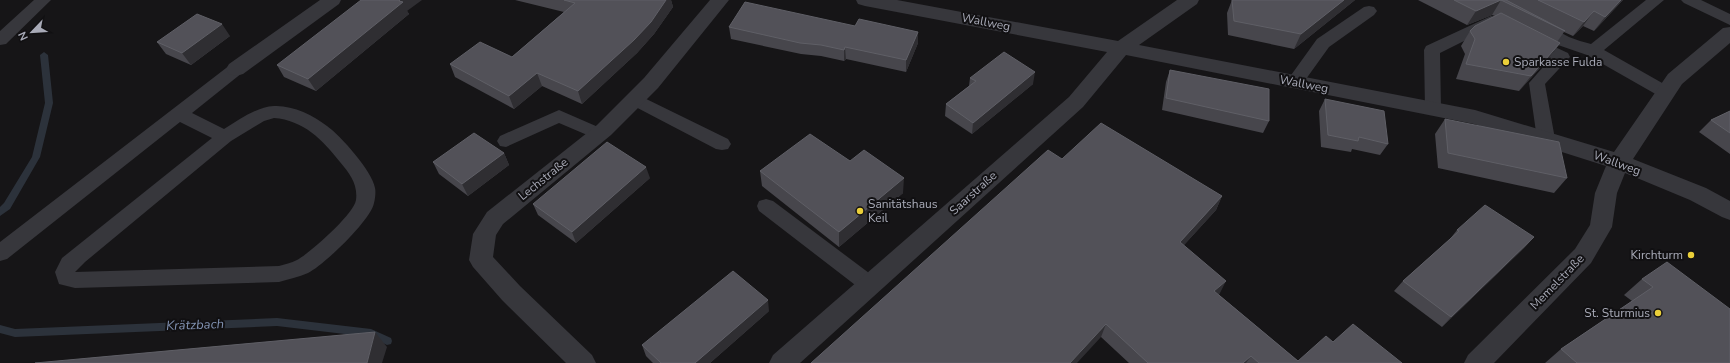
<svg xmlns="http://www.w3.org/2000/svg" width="1730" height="363" viewBox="0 0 1730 363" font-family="'Nunito Sans',sans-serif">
<rect width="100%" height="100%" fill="#161517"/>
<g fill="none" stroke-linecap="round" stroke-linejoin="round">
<path fill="#2c323b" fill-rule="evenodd" d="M 44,52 L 48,55 L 53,103 L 40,157 L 10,209 L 0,216 L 0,207 L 4,203 L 32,157 L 45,103 L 40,55 Z
M 277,318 L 371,329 L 391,338 L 392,341 L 391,344 L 387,345 L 370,337 L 277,326 L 15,337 L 0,333 L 0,325 L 15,329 Z"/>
<path fill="#37373c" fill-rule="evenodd" d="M 34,0 L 51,0 L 6,44 L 0,45 L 0,31 Z
M 1646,0 L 1664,0 L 1604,50 L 1671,88 L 1673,92 L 1671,96 L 1665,98 L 1659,96 L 1587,55 L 1558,45 L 1532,31 L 1529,27 L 1532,23 C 1545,20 1558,32 1569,37 C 1576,40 1584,42 1591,44 Z
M 1681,0 L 1701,0 L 1730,14 L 1730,25 L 1684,3 Z
M 1369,6 L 1374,7 L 1377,11 L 1374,15 L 1329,47 L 1301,86 L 1295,88 L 1289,86 L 1287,82 L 1289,78 L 1317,39 L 1364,7 Z
M 1491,16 L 1496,17 L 1499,21 L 1496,25 L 1440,53 L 1441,109 L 1439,113 L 1433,115 L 1427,113 L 1425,109 L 1424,50 L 1426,46 Z
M 1531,36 L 1568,53 L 1570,57 L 1545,84 L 1555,139 L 1552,144 L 1546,145 L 1540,144 L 1537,139 L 1529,83 L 1551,58 L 1525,45 L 1523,41 L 1525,37 Z
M 236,63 L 242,65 L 244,69 L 242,73 L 192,113 L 224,129 C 239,120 256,107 274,106 C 292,105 313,115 327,126 C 341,136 372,171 375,188 C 376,192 375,199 374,203 C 371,220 324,265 308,273 C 299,277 288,279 279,282 L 75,288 L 59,284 L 55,272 L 62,258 L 212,138 L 180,122 L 7,259 L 0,261 L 0,242 L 230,65 ZM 274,118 C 303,120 323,140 340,162 C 350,174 358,184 356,200 C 354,214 310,253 297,260 C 291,263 285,264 279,266 L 75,272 L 85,262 L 231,141 L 264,121 Z
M 634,93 L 728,139 L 731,144 L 728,149 L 722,150 L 716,149 L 628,103 L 626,99 L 628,95 Z
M 559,110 L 605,130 L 608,134 L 605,138 L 599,140 L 559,123 L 506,147 L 500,146 L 497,141 L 500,136 Z
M 766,199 L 773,201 L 877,279 L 880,285 L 877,291 L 870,293 L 863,291 L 759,211 L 757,206 L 759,201 Z"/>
<path fill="#37373c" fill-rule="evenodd" d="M 320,0 L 341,0 L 339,4 L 243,74 L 236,76 L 229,74 L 226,69 L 229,64 Z
M 710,0 L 729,0 L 658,88 L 611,135 L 503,224 L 496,235 L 493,257 L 520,286 L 592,355 L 596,363 L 566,363 L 502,300 L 473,267 L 469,260 L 473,234 L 487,212 L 597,125 L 644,78 Z
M 856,0 L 897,0 L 1118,41 L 1177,0 L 1199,0 L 1197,4 L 1139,45 L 1475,110 L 1614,152 L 1668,74 L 1723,28 L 1730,27 L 1730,43 L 1682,84 L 1633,159 L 1706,188 L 1730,201 L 1730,220 L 1722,217 L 1690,200 L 1625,173 L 1617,193 L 1612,227 L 1591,263 L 1494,363 L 1464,363 L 1468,355 L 1575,249 L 1590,225 L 1595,193 L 1606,166 L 1474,124 L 1126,55 L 1083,107 L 800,363 L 769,363 L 773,355 L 1069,97 L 1107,52 L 865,6 L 858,4 Z"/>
</g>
<path fill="#47464c" d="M 515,0 L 671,0 L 673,7 L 654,34 L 637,53 L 582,104 L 542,86 L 514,109 L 455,77 L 450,64 L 512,57 L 564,12 Z
M 1232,0 L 1355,0 L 1294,49 L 1228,35 L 1227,13 Z
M 1418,0 L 1623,0 L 1594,31 L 1583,26 L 1573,36 L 1564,32 L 1557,42 L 1560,43 L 1549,58 L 1519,91 L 1456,79 L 1465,54 L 1461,46 L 1470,31 L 1495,16 L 1492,15 L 1467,25 Z
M 407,11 L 409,14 L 316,91 L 284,77 L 277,65 Z
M 855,26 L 918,32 L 918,43 L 906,72 L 846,59 L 844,61 L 821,56 L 801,54 L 731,39 L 729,27 Z
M 230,36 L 191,65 L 166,54 L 157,42 Z
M 1170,70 L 1269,121 L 1263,133 L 1162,110 L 1166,82 Z
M 970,78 L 1033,84 L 972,134 L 945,116 L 946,104 L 969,86 Z
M 1325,99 L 1388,144 L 1380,155 L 1352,149 L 1351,152 L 1321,147 L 1319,111 Z
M 1730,111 L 1730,154 L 1699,132 L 1711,120 Z
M 1445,119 L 1567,178 L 1554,193 L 1438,168 L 1435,134 Z
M 504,153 L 509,165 L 468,196 L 439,174 L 433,162 Z
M 1062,159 L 1222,196 L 1216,210 L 1183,246 L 1219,295 L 1298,361 L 1333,342 L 1402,363 L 1129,363 L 1101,337 Z
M 850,161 L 903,193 L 839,247 L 762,186 L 760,171 Z
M 650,178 L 576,243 L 538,215 L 533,204 Z
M 1457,230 L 1534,237 L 1524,248 L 1442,327 L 1394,291 L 1403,281 L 1450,239 Z
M 1642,279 L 1730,309 L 1730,363 L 1545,363 L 1561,349 L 1632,301 L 1624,295 Z
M 769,311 L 710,363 L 653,363 L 646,356 L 642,345 Z"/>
<path fill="#2f2e32" d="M 400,0 L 422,0 L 407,11 L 409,14 L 316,91 L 308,79 Z
M 664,0 L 671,0 L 673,7 L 654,34 L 637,53 L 582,104 L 578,91 Z
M 1344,0 L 1355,0 L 1294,49 L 1301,34 Z
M 1501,0 L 1492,15 L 1467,25 L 1476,11 Z
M 1621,0 L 1623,0 L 1594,31 L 1605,17 Z
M 1594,11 L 1583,26 L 1573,36 L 1584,22 Z
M 222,24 L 230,36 L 191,65 L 182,53 Z
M 918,32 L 918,43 L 906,72 L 906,60 Z
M 1560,43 L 1549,58 L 1519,91 L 1531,76 Z
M 845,47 L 846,59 L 844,61 L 844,50 Z
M 1035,72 L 1033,84 L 972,134 L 973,123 Z
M 537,73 L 542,86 L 514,109 L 509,96 Z
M 504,153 L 509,165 L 468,196 L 462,184 Z
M 646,167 L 650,178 L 576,243 L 572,232 Z
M 904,178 L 903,193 L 839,247 L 839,232 Z
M 1222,196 L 1216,210 L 1174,256 L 1180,242 Z
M 1534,237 L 1524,248 L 1442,327 L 1451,317 Z
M 1226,281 L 1219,295 L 1208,304 L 1214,291 Z
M 768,300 L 769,311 L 710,363 L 695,363 Z
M 1106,324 L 1101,337 L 1077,363 L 1070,363 Z
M 375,332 L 387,347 L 382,363 L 367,363 Z
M 1251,356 L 1246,363 L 1243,363 Z"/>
<path fill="#525158" stroke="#5f5f66" d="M 361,0 L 400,0 L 399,1 L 403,2 L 308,79 L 277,65 Z
M 564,0 L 666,0 L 651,22 L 634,40 L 578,91 L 537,73 L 509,96 L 450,64 L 480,42 L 512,57 L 575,3 Z
M 1232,0 L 1344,0 L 1301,34 L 1234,21 Z
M 1454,0 L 1506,0 L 1565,31 L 1501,0 L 1476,11 Z
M 1538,0 L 1621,0 L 1605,17 L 1594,11 L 1584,22 Z
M 745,2 L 855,26 L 859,19 L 918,32 L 906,60 L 845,47 L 844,50 L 821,45 L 800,43 L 729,27 Z
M 1501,13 L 1560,43 L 1531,76 L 1466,64 L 1475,39 L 1470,31 L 1475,26 Z
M 197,14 L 222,24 L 182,53 L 157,42 Z
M 1004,52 L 1035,72 L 973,123 L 946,104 L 976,81 L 970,78 Z
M 1170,70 L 1269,89 L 1269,121 L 1166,98 Z
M 1325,99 L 1384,111 L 1388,144 L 1359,137 L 1358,141 L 1328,135 Z
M 1730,111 L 1730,133 L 1711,120 Z
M 1445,119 L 1559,142 L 1567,178 L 1448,153 Z
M 1101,123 L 1222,196 L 1180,242 L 1226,281 L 1214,291 L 1298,361 L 1326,336 L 1333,342 L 1353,324 L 1402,363 L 1259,363 L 1251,356 L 1243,363 L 1148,363 L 1106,324 L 1070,363 L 811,363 L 1048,150 L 1062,159 Z
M 474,133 L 504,153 L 462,184 L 433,162 Z
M 810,134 L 850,161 L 864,150 L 904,178 L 839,232 L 760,171 Z
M 607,142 L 646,167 L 572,232 L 533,204 Z
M 1485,205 L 1534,237 L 1451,317 L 1403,281 L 1459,231 L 1457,230 Z
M 1667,262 L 1730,309 L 1730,363 L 1577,363 L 1561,349 L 1653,287 L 1642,279 Z
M 733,271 L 768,300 L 695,363 L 661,363 L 642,345 Z
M 375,332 L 367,363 L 35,363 Z"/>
<g fill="#ebcf39" stroke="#111012" stroke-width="1.5">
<circle cx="1506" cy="62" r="4"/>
<circle cx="860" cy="211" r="4"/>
<circle cx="1691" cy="255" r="4"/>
<circle cx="1658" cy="313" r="4"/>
</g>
<g text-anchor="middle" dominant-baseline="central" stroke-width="4" stroke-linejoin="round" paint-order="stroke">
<g font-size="12" fill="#a8aab7" stroke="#111012">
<text transform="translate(986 22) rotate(11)">Wallweg</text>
<text transform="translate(1304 84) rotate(11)">Wallweg</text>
<text transform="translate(1617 163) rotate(20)">Wallweg</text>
<text transform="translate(543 179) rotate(-39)">Lechstraße</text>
<text transform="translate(973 193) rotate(-42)">Saarstraße</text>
<text transform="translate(1557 282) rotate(-46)">Memelstraße</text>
</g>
<g font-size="12" fill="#a8aab7" stroke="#111012" text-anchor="start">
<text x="1514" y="62">Sparkasse Fulda</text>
<text x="868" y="204">Sanitätshaus<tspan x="868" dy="14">Keil</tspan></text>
<text x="1683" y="255" text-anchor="end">Kirchturm</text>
<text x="1650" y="313" text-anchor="end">St. Sturmius</text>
</g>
<g font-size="13" font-style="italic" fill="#8091b1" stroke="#111012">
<text transform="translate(195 325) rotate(-2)">Krätzbach</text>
</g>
</g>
<g transform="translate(32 32) rotate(245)" stroke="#111012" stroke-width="3" paint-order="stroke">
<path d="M0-3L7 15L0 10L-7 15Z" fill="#a8aab7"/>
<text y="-6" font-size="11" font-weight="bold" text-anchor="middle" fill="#a8aab7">N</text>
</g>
</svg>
